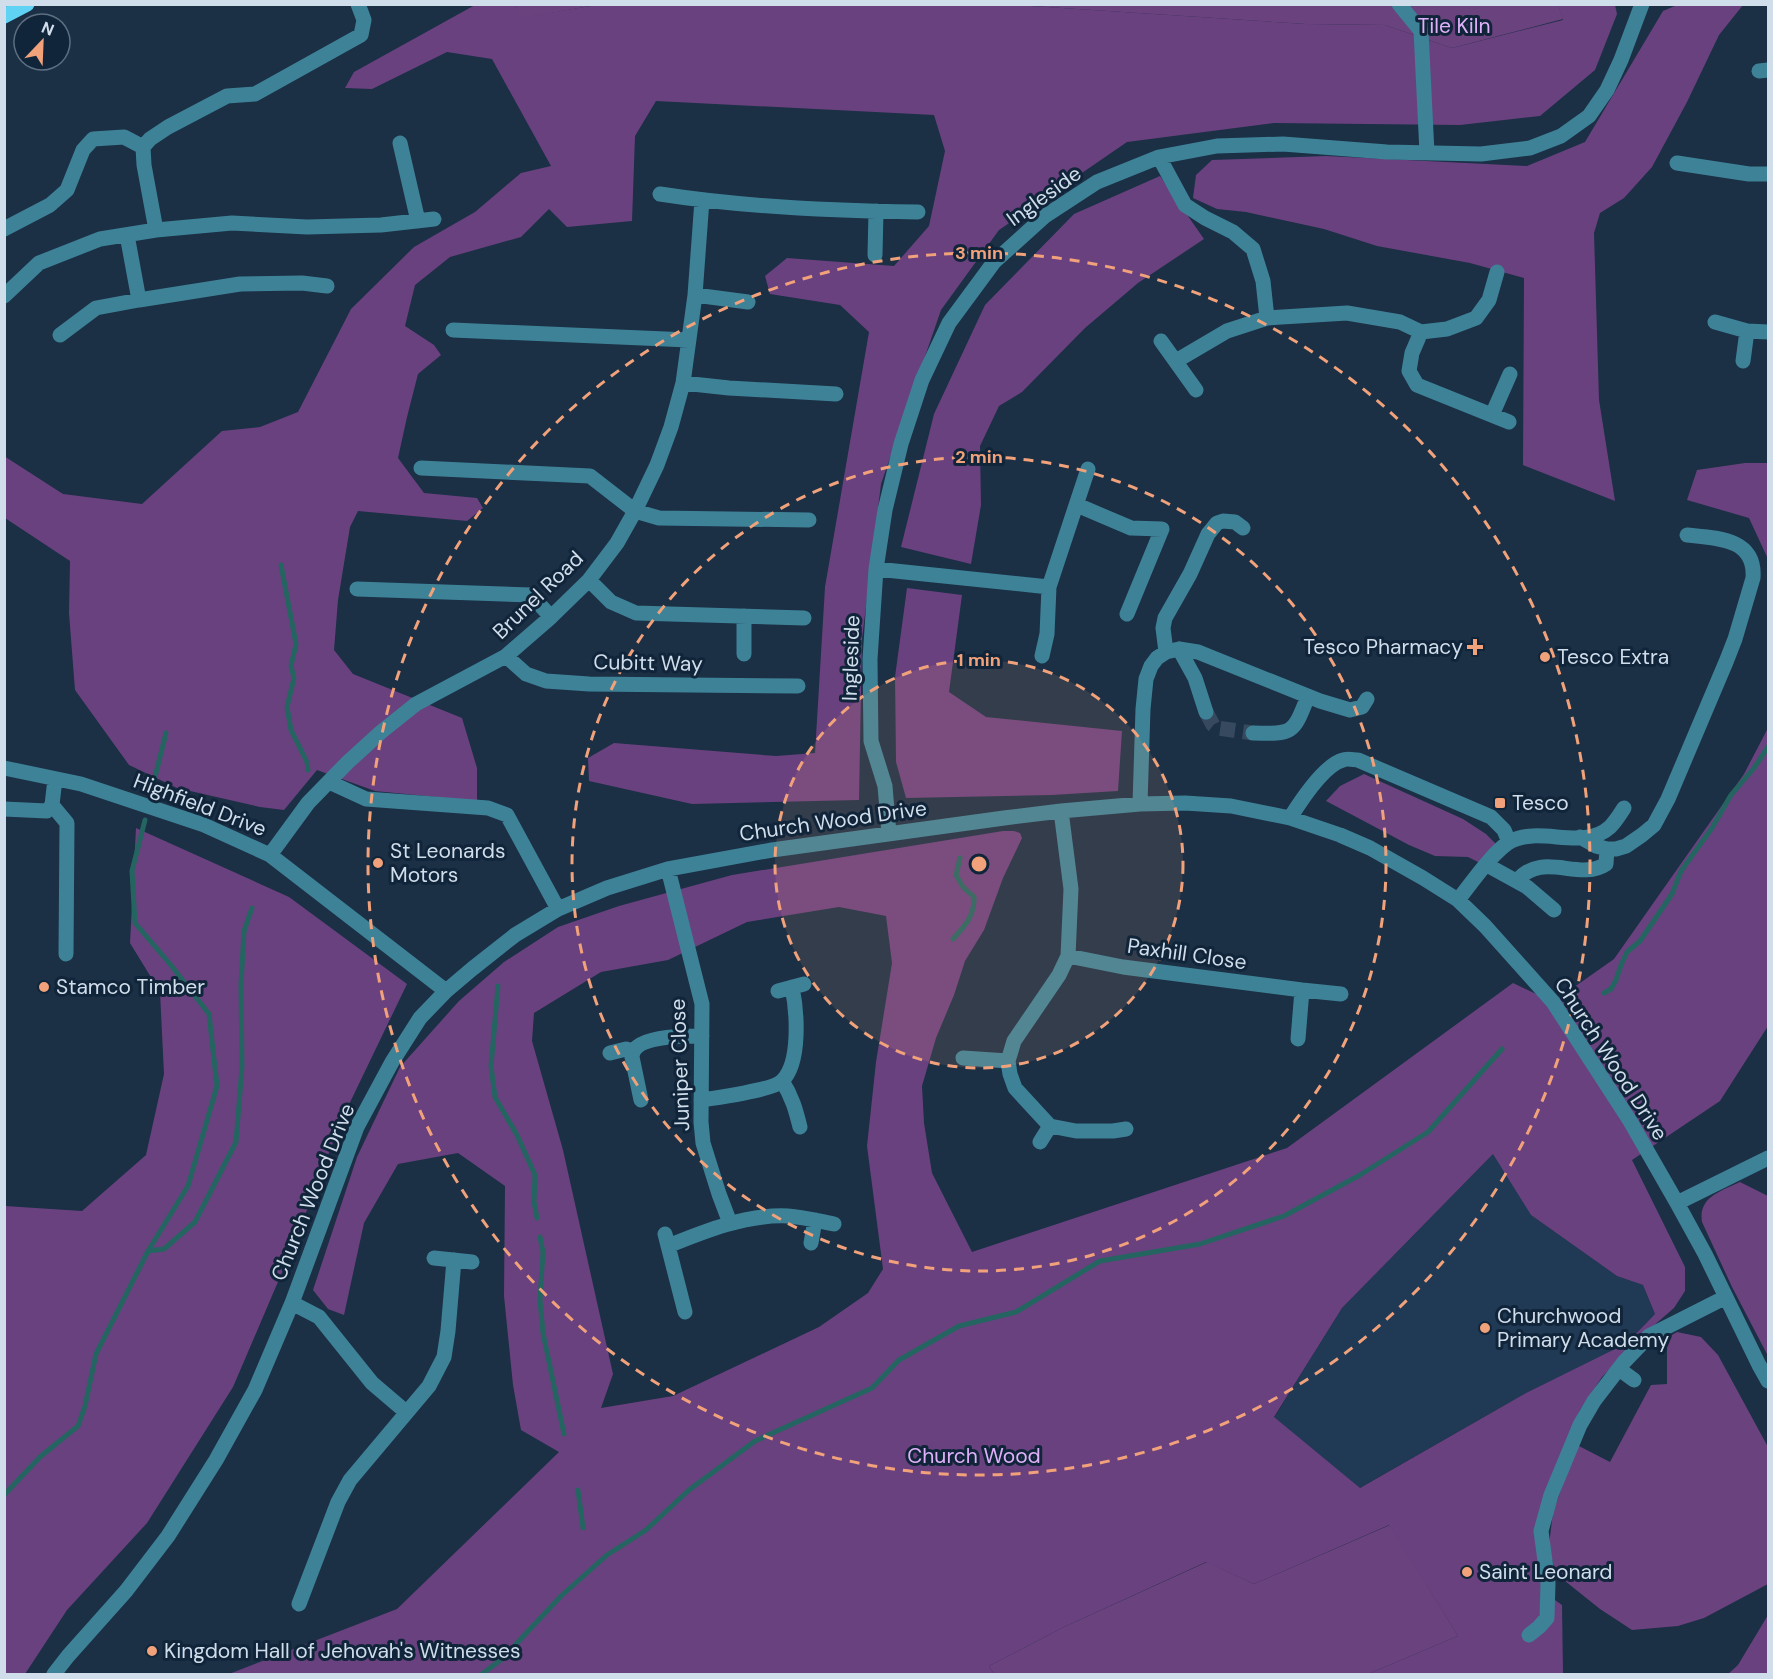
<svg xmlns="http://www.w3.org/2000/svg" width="1773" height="1679" viewBox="0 0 1773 1679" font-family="'DM Sans',sans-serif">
<rect width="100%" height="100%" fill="#1b2f45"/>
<path fill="#203954" d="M 1494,1153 L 1531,1215 L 1617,1276 L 1643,1285 L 1655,1314 L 1627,1343 L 1526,1393 L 1359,1488 L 1274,1418 L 1342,1308 Z"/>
<path fill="#6a427e" d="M 1558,4 L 1563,19 L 1452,48 L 1385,25 L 1306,24 L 1015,5 Z
M 516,5 L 672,5 L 590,6 L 518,19 Z
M 1364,774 L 1463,819 L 1486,834 L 1496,844 L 1480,863 L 1468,857 L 1435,856 L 1409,845 L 1326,801 L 1340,786 Z
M 1740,1182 L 1768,1196 L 1768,1356 L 1732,1287 L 1702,1222 C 1698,1197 1721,1191 1740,1182 Z
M 1677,1332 L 1701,1337 L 1718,1355 L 1768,1447 L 1768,1584 L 1704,1618 L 1678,1626 L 1632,1630 L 1600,1609 L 1555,1573 L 1549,1545 L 1553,1512 L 1577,1445 L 1610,1462 L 1651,1385 L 1667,1384 L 1667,1338 Z
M 1390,1525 L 1458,1636 L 1368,1674 L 994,1674 L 989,1666 L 1064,1627 L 1207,1562 L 1254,1584 Z"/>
<path fill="#6a417f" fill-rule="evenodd" d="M 672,4 L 1015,5 L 1306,24 L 1385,25 L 1452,48 L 1563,20 L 1558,5 L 1615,5 L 1617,14 L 1595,70 L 1540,116 L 1460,125 L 1274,123 L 1127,142 L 999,230 L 941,310 L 881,484 L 862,639 L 859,800 L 692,804 L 589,781 L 588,758 L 614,743 L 776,756 L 815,753 L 825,587 L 869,332 L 840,305 L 770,294 L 765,276 L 787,258 L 894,266 L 929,226 L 945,151 L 934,115 L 656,101 L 635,136 L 632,221 L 567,227 L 549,209 L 521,237 L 450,257 L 415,285 L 405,326 L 434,345 L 441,355 L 418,374 L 407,417 L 398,458 L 424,493 L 477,498 L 483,508 L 467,521 L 358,511 L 350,527 L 338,600 L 334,650 L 353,674 L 462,718 L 477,768 L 477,801 L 375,791 L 317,770 L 284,810 L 260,807 L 177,788 L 129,765 L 75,690 L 69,613 L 70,561 L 5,518 L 4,456 L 63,494 L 142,504 L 222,431 L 260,427 L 298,412 L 351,309 L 414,247 L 475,212 L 521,173 L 551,166 L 492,59 L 447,52 L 372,89 L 345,88 L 354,72 L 475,5 L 516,5 L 519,18 L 590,6 Z
M 1677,5 L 1743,5 L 1719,35 L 1687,102 L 1652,167 L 1624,198 L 1600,213 L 1594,233 L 1599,400 L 1615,501 L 1523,465 L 1524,278 L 1470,263 L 1377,246 L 1324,229 L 1246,212 L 1217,209 L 1193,198 L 1196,175 L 1212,160 L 1326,156 L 1527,166 L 1585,142 L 1663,11 Z
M 1160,176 L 1204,239 L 1138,283 L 1085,328 L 1022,392 L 999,406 L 980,446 L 981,505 L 971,564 L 901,547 L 934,414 L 985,305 L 1074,214 Z
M 1745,463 L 1768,463 L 1768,559 L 1749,518 L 1687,500 L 1697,470 Z
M 907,588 L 962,595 L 949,692 L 986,717 L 1122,731 L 1118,791 L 1052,795 L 906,798 L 896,762 L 895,677 Z
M 1768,728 L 1768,1026 L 1720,1101 L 1632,1160 L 1685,1267 L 1685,1291 L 1674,1308 L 1652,1327 L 1602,1377 L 1580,1410 L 1557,1463 L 1536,1523 L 1548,1595 L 1562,1605 L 1563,1674 L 1368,1674 L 1458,1636 L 1389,1525 L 1254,1584 L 1206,1562 L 1064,1627 L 989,1666 L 994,1674 L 229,1674 L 397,1609 L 559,1452 L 521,1430 L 513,1385 L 504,1296 L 505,1186 L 458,1153 L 398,1164 L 364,1223 L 344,1315 L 328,1309 L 313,1290 L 357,1157 L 400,1067 L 459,1001 L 504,962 L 558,927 L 619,906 L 732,875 L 1003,831 L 1014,831 L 1020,833 L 1022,838 L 1003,878 L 984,930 L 965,961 L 954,995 L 936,1038 L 922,1086 L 924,1123 L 932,1173 L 972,1252 L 1287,1148 L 1513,983 L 1553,1002 L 1614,959 L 1744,774 ZM 839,907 L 886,916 L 892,963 L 876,1062 L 867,1146 L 883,1269 L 868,1293 L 819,1327 L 673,1396 L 601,1408 L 613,1374 L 563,1150 L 532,1041 L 534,1013 L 601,972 L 668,960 L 747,922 ZM 1493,1154 L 1531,1215 L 1617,1276 L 1643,1285 L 1655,1314 L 1627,1343 L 1526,1393 L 1360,1488 L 1274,1417 L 1342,1308 Z
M 136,828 L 289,897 L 407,984 L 342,1119 L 292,1249 L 233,1387 L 147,1523 L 67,1610 L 25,1674 L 5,1674 L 5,1206 L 82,1211 L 146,1155 L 164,1074 L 160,992 L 130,943 Z
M 1768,1615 L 1768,1674 L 1728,1674 L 1738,1665 Z"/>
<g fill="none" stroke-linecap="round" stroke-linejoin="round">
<path stroke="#256561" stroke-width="5" d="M 281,565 L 296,644 L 291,666 L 294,678 L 287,707 L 291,730 L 307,762 L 308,770
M 151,793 L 166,733
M 953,939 C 965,926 975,915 974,897 L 963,887 L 956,875 L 960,858
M 498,986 L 491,1066 L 495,1097 L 517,1135 L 535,1175 L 534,1202 L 537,1218
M 1604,993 L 1611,989 L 1616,980 L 1621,965 L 1627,952 L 1640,941 L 1672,894 L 1681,871 L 1712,828 L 1731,795 L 1754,768 L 1768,747
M 540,1237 L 543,1252 L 540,1300 L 543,1333 L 564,1434
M 148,1251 L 164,1249 L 195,1222 L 236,1142 L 242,1067 L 241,985 L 244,931 L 252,908
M 578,1490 L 583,1528
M 4,1495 L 40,1457 L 78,1426 L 85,1406 L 96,1354 L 148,1251 L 188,1186 L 217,1086 L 209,1014 L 170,964 L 135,923 L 132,871 L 145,820
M 482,1674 L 502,1659 L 561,1596 L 607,1555 L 646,1530 L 689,1490 L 755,1441 L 872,1388 L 899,1360 L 959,1326 L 1016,1312 L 1100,1261 L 1200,1244 L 1284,1216 L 1360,1175 L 1428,1132 L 1502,1049"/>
<path stroke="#36495e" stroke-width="15" stroke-dasharray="15 8" stroke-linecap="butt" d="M 1206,712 L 1213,725 L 1217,728 L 1253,733"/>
<path stroke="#3e8297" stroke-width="15" d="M 1399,4 L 1421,31 L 1427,153
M 1759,71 L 1768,70
M 400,143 L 418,221
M 1159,157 L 1185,205 L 1205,218 L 1233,232 L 1253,249 L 1263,281 L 1267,318
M 1677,163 L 1749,174 L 1768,174
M 660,194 C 743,207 834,211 918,212
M 4,229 L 50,205 L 67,190 L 83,150 L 93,139 L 124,137 L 143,147
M 156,230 L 144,165 L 143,147 L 150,139 L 168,127 L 227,96 L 255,94 L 361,35 L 364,20 L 358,4
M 127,235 L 139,300 L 240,284 L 302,283 L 327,286
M 875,255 L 876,211
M 695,295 L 748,302
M 4,296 L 39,263 L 100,239 L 156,230 L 232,223 L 307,227 L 381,225 L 434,219
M 1715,322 L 1747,331 L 1768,332
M 453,330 L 689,340
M 1421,332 L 1447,329 L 1476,318 L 1489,300 L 1497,272
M 60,335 L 96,308 L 139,300
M 1161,341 L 1196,390
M 1176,361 L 1227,331 L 1267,318 L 1347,313 L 1400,322 L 1421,332 L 1412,353 L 1409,371 L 1417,385 L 1509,422
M 1743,361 L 1747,331
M 683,383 L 729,388 L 836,394
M 1492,415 L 1510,374
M 421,468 L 590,476 L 635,511 L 659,518 L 809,520
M 1077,505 L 1131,528 L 1162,529 L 1127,614
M 876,569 L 1049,587
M 589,580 L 611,602 L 636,613 L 804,618
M 357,589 L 531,595 L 551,617
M 1179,649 L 1195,678 L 1206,712
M 1166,652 L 1179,649 L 1198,652 L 1320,701 L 1350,710 L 1362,707 L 1367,699
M 744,654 L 744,616
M 506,656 L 526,674 L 546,681 L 589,684 L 798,686
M 1042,656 L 1047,634 L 1049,587 L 1088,469
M 1253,733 C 1294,734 1293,734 1308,696
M 4,768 L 81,784 L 204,825 L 270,855 L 446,991
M 329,782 L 366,799 L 488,808 L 507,815 L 558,909
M 1140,804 L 1143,709 L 1146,679 L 1151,666 L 1157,658 L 1166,652 L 1163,628 L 1165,618 L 1190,574 L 1208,534 L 1217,523 L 1223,521 L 1235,522 L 1243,528
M 52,805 L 67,823 L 66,954
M 4,809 L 47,811 L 52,805 L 55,779
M 1061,811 L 1071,889 L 1068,956 L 1059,975 L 1014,1041 L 1008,1061 L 1010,1074 L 1015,1088 L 1050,1126 L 1076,1131 L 1113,1131 L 1126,1129
M 1290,818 C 1300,802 1324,765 1343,760 C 1347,758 1354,760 1358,760 L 1491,817 L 1504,830 L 1509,842
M 889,834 L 885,786 L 871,741 L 870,659 L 876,569 L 885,510 L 901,444 L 922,380 L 949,323 L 994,262 L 1045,216 L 1097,182 L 1159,157 L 1217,146 L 1283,144 L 1387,152 L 1481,154 L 1530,148 L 1561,136 L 1589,116 L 1607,90 L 1621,60 L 1642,4
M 1580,837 L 1596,846 L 1607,849 L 1616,849 L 1626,846 L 1642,835 L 1654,825 L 1668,799 L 1726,662 L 1735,639 L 1753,578 C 1756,538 1716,538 1687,535
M 270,855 L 308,803 L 348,762 L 381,732 L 416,704 L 506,656 L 551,617 L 589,580 L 617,543 L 635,511 L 657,465 L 671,427 L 683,383 L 695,295 L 702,200
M 1487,865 L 1527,887 L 1554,910
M 668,869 L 702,1004 L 701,1122 L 703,1143 L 719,1194 L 730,1223
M 1517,881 C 1542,850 1579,882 1606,864 L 1607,849
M 1458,900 C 1470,885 1494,850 1511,841 C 1541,826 1584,851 1610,827 C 1616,821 1620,814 1624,808
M 1068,956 L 1123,967 L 1302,990 L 1341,994
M 778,991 L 804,984
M 1298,1039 L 1302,990
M 610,1053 L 626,1049 L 633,1051
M 963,1058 L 1008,1061
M 782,1081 C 792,1096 796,1111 800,1127
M 641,1100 L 632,1057 C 633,1035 685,1036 702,1036
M 701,1100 C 716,1098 773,1090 782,1081 C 801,1063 797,1011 792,987
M 1040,1142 L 1050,1126
M 1677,1203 L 1768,1158
M 665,1234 L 685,1312
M 811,1243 L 815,1220
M 668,1246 C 705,1231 747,1214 788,1216 C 803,1217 819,1221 834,1224
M 434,1258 L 472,1262
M 292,1303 L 319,1317 L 372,1383 L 406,1412
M 1619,1369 L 1634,1380
M 299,1604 L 338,1502 L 350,1480 L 429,1386 L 444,1357 L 448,1331 L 454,1260
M 1529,1635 L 1539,1627 L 1547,1618 L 1548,1583 L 1541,1531 L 1551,1495 L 1580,1425 L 1594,1401 L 1624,1362 L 1649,1336 L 1726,1297
M 54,1674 L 68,1656 L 126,1591 L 168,1536 L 216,1460 L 255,1390 L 292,1303 L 357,1127 L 392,1062 L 420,1018 L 446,991 L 472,969 L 515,935 L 558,909 L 607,888 L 668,869 L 772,850 L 1004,818 L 1061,811 L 1140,804 L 1185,803 L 1231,806 L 1290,818 L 1340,835 L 1370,848 L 1423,878 L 1458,900 L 1485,926 L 1553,1002 L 1630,1121 L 1677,1203 L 1705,1254 L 1759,1365 L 1768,1381"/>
<path stroke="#60d3f5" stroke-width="15" d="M 4,16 L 27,4"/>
</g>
<circle cx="979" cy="864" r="204" fill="#f1a27b" fill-opacity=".12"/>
<g fill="none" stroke="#f1a27b" stroke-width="3" stroke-dasharray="10 8">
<circle cx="979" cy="864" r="204"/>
<circle cx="979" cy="864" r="407"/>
<circle cx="979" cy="864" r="611"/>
</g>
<g fill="#f1a27b" stroke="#11253a" stroke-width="2">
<path d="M1472 638h6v6h6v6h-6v6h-6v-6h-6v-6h6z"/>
<circle cx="1545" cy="657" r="6"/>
<rect x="1494" y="797" width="12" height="12" rx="3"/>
<circle cx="378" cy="863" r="6"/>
<circle cx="44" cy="987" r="6"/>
<circle cx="1485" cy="1328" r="6"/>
<circle cx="1467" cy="1572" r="6"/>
<circle cx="152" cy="1651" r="6"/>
</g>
<g text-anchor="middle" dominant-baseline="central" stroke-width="6" stroke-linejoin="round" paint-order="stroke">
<g font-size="21" fill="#e0b1f9" stroke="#11253a">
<text x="1454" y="26">Tile Kiln</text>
<text x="974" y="1456">Church Wood</text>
</g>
<g font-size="21" fill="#d0ddeb" stroke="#11253a">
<text transform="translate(1044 196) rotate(-36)">Ingleside</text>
<text transform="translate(538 595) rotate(-44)">Brunel Road</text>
<text transform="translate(851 658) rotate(-88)">Ingleside</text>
<text transform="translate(648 663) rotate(1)">Cubitt Way</text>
<text transform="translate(200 805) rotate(21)">Highfield Drive</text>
<text transform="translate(833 821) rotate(-8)">Church Wood Drive</text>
<text transform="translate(1187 954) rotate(8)">Paxhill Close</text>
<text transform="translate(1611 1059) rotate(57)">Church Wood Drive</text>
<text transform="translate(680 1065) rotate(-92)">Juniper Close</text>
<text transform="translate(313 1192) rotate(-68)">Church Wood Drive</text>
</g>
<g font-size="21" fill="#d0ddeb" stroke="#11253a" text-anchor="start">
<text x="1463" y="647" text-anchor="end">Tesco Pharmacy</text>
<text x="1557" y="657">Tesco Extra</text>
<text x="1512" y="803">Tesco</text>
<text x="390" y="851">St Leonards<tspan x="390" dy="24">Motors</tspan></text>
<text x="56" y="987">Stamco Timber</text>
<text x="1497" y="1316">Churchwood<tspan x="1497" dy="24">Primary Academy</tspan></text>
<text x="1479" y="1572">Saint Leonard</text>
<text x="164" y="1651">Kingdom Hall of Jehovah's Witnesses</text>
</g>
</g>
<circle cx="979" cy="864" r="9" fill="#f1a27b" stroke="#11253a" stroke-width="3"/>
<g font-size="18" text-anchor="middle" font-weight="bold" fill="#f1a27b" stroke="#11253a" stroke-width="6" stroke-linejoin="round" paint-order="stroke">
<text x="979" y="259">3 min</text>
<text x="979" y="463">2 min</text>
<text x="979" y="666">1 min</text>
</g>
<rect width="1773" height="1679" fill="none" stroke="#d0ddeb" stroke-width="12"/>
<g transform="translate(42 42) rotate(23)"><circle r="28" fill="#11253a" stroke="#5d6f81" stroke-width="1.5"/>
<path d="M0-4.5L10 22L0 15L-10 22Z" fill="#f1a27b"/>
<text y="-9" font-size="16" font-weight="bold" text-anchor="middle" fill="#d0ddeb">N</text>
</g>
</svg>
